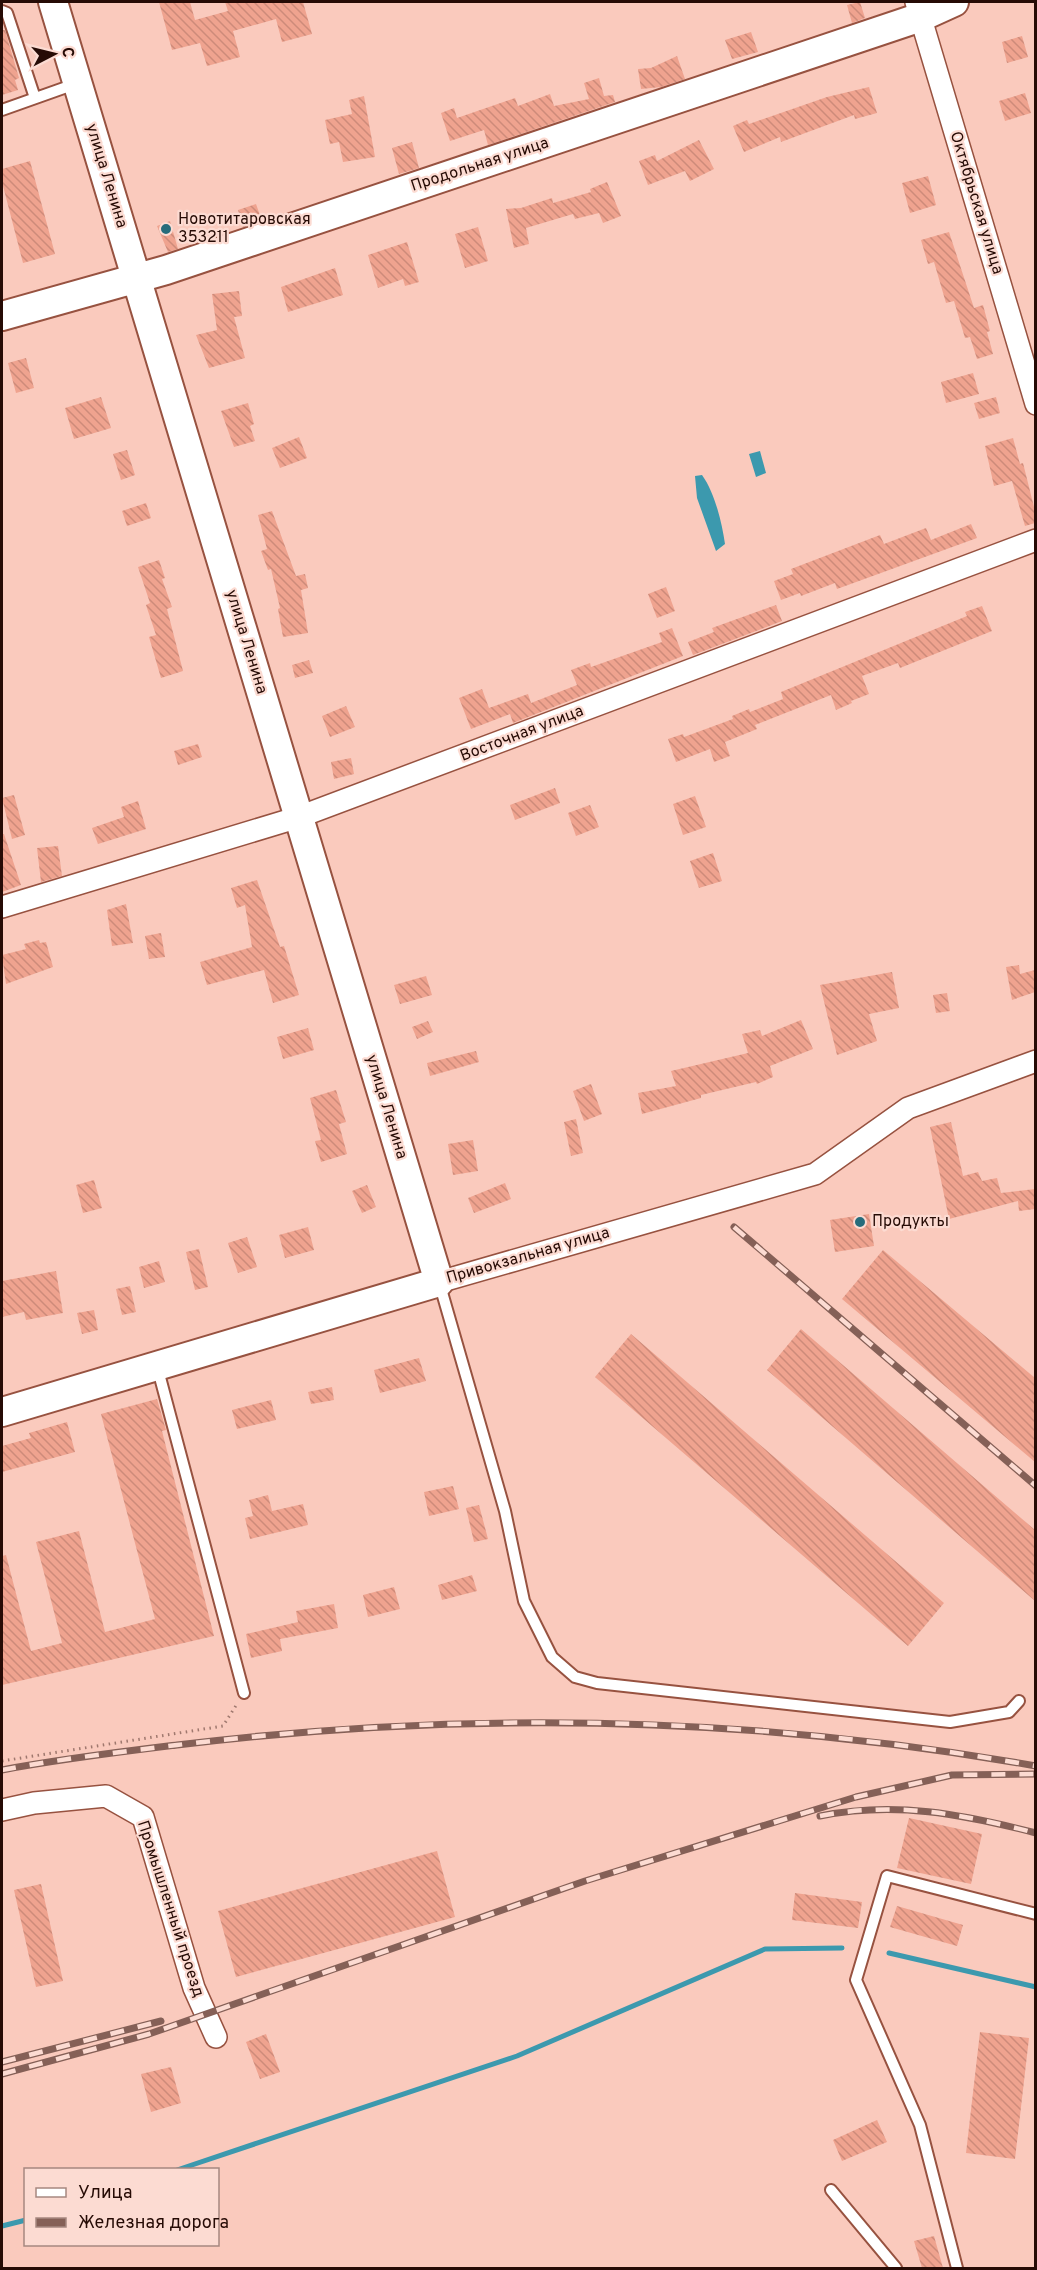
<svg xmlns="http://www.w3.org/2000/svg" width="1037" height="2270" viewBox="0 0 1037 2270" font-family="Overpass,sans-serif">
<defs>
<pattern id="building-back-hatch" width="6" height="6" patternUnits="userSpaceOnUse" patternTransform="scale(1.5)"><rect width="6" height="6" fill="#efa38f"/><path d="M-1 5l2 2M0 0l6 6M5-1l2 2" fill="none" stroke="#cd8b7a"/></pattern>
</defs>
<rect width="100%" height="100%" fill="#facabd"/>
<path fill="#3c99ae" d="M 760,451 L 766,473 L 756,477 L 749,454 Z
M 702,475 C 715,493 722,523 725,544 L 716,551 L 697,498 L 695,476 Z"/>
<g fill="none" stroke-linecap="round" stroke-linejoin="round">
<path stroke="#3c99ae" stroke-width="5" d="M 889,1953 L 1036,1987
M 177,2170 L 517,2056 L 765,1949 L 842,1948
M 2,2226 L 26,2220"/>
</g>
<path fill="url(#building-back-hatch)" d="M 159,2 L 190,2 L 195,20 L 228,11 L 225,2 L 303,2 L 312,34 L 282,42 L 276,19 L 233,31 L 240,57 L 207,66 L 200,43 L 172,50 Z
M 860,2 L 865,18 L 852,23 L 847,5 Z
M 2,30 L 5,30 L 19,78 L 15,80 L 18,90 L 2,95 Z
M 751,32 L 758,52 L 732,59 L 725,40 Z
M 1022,36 L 1028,57 L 1007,63 L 1002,42 Z
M 677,56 L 685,79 L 661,87 L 641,89 L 638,69 L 651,68 Z
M 599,78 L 604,96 L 613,95 L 615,102 L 488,145 L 484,130 L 450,141 L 441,113 L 454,108 L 457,118 L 515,98 L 518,106 L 550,94 L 554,106 L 589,99 L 584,83 Z
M 869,87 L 877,113 L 855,119 L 854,115 L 781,142 L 780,137 L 744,152 L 733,126 L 747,120 L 749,124 L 827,97 Z
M 1025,93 L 1031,113 L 1005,121 L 999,101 Z
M 364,96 L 375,157 L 343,162 L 339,142 L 330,144 L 325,120 L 352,114 L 349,100 Z
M 699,140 L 714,169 L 690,181 L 685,171 L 648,185 L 639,161 L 655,155 L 657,161 Z
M 412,142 L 419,168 L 399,174 L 392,148 Z
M 30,161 L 55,254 L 23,263 L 2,182 L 2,169 Z
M 928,176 L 936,205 L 910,213 L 902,183 Z
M 607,182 L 621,216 L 603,223 L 599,213 L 575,219 L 573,214 L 526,228 L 529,244 L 514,248 L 506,209 L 521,208 L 552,198 L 553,203 L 591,192 L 590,189 Z
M 256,204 L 262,221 L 243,227 L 238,210 Z
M 170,221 L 178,249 L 168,252 L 157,226 Z
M 478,227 L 488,261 L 465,268 L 455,234 Z
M 949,232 L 974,308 L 983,305 L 990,331 L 987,332 L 993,354 L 977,359 L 970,337 L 965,338 L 954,301 L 946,303 L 934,262 L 928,264 L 921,240 Z
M 407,242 L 419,282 L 405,286 L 403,279 L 378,288 L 368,255 Z
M 335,268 L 343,295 L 288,312 L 281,287 Z
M 239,291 L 242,316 L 234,317 L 245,358 L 209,368 L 196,335 L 217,330 L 212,294 Z
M 26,358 L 34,388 L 16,393 L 8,363 Z
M 973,373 L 979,394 L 946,403 L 941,382 Z
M 101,397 L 111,428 L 74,439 L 65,408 Z
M 996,397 L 1000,413 L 979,419 L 974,403 Z
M 248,403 L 254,424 L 250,426 L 255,441 L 234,447 L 221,411 Z
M 299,437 L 307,458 L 280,468 L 272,448 Z
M 1013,438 L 1020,464 L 1023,463 L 1035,511 L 1035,523 L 1025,526 L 1012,481 L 994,486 L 985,446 Z
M 127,450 L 135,475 L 121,480 L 113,454 Z
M 146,503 L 151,518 L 127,526 L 122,511 Z
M 272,511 L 296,576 L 305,574 L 308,588 L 301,590 L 308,633 L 283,637 L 278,609 L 280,608 L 271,569 L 268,570 L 261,551 L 267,549 L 258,515 Z
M 971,524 L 977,538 L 837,589 L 835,583 L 801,596 L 800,593 L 781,600 L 774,581 L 793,574 L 791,569 L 880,535 L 884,544 L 926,528 L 931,540 Z
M 159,560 L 165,578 L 162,579 L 172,607 L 167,609 L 183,671 L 161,678 L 149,637 L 156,635 L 146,605 L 150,603 L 138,567 Z
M 666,587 L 675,611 L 657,618 L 648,594 Z
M 776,605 L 782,621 L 693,655 L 688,642 L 714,632 L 712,628 Z
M 982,606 L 992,631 L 900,668 L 898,663 L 862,676 L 869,694 L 851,701 L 852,703 L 836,710 L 831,695 L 755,725 L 757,729 L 725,742 L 730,756 L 714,762 L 710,749 L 676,762 L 668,739 L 683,734 L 684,737 L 733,719 L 732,716 L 749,709 L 750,712 L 783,699 L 781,692 L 967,616 L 965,612 Z
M 672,628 L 683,656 L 513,723 L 510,714 L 471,729 L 459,698 L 482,689 L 489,708 L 528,694 L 531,703 L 577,685 L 571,670 L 590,663 L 591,667 L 662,642 L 659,633 Z
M 309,660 L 313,673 L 295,678 L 292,665 Z
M 346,706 L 355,727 L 330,737 L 322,716 Z
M 198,744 L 202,757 L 178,765 L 174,751 Z
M 351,758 L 354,774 L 334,779 L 331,762 Z
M 555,788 L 560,803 L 515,820 L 510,805 Z
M 14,795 L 25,835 L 12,839 L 2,798 Z
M 695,796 L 706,827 L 683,835 L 673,804 Z
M 138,801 L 146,829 L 98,844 L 92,828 L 124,817 L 121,807 Z
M 590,805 L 599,827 L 576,836 L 568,813 Z
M 2,834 L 4,834 L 21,885 L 2,892 Z
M 58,846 L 62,876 L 41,882 L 37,848 Z
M 713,853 L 722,881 L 699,888 L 690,861 Z
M 257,880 L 280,947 L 284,946 L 299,995 L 273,1003 L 264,970 L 207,985 L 200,962 L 252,947 L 245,905 L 237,908 L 231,888 Z
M 126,904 L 133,943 L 112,946 L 107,910 Z
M 161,933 L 165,957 L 149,959 L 145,936 Z
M 39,940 L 40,943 L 46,942 L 53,967 L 6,984 L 2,955 L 26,949 L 24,944 Z
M 1019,965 L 1020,974 L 1035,970 L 1035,992 L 1012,1000 L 1006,967 Z
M 892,972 L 899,1008 L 869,1014 L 877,1041 L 837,1055 L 820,985 Z
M 426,976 L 432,995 L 400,1004 L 394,985 Z
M 947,993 L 950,1011 L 936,1013 L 933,995 Z
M 801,1020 L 813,1049 L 770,1066 L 773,1077 L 757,1084 L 756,1082 L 701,1095 L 701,1098 L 642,1114 L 638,1093 L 676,1086 L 671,1071 L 748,1053 L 742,1034 L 760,1030 L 762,1036 Z
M 428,1021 L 433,1032 L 417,1039 L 412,1027 Z
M 308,1028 L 314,1050 L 283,1059 L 277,1037 Z
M 476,1051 L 479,1062 L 430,1076 L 427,1063 Z
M 591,1084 L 602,1114 L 584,1121 L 573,1091 Z
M 336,1090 L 346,1122 L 339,1124 L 347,1154 L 321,1162 L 315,1141 L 321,1140 L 310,1098 Z
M 576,1119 L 583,1153 L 571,1156 L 564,1122 Z
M 951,1122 L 963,1176 L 978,1172 L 982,1181 L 997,1178 L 1001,1193 L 1035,1189 L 1035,1209 L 1019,1211 L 1018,1201 L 949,1219 L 930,1127 Z
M 473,1140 L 478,1171 L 453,1175 L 448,1144 Z
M 94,1180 L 102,1208 L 83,1213 L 76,1185 Z
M 505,1183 L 511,1199 L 474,1213 L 468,1198 Z
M 367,1185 L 376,1207 L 362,1213 L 352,1191 Z
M 869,1214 L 874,1246 L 835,1252 L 830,1220 Z
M 308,1227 L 314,1250 L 285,1258 L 279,1235 Z
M 247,1237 L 257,1267 L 238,1273 L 228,1243 Z
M 199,1249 L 208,1287 L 195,1290 L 186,1252 Z
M 883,1250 L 1035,1378 L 1035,1462 L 842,1299 Z
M 159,1261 L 165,1282 L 144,1288 L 139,1267 Z
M 56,1271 L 63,1313 L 26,1320 L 24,1312 L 2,1317 L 2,1281 Z
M 130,1286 L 136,1312 L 122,1315 L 116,1289 Z
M 94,1310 L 98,1330 L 82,1334 L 77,1313 Z
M 801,1329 L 1035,1530 L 1035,1601 L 767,1370 Z
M 631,1334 L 944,1603 L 908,1646 L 595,1377 Z
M 419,1358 L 426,1381 L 380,1393 L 374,1370 Z
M 332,1387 L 334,1400 L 311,1404 L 308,1392 Z
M 157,1399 L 166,1430 L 162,1431 L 214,1636 L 2,1685 L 2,1556 L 6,1555 L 31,1651 L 62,1643 L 36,1542 L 79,1531 L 105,1632 L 155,1619 L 101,1414 Z
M 271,1400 L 276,1420 L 237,1429 L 232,1410 Z
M 67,1422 L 75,1452 L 2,1472 L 2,1446 L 31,1438 L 29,1433 Z
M 453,1486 L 459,1509 L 429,1516 L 424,1492 Z
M 268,1495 L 272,1511 L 303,1504 L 308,1525 L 250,1539 L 245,1518 L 253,1516 L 249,1500 Z
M 479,1505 L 488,1539 L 474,1542 L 466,1508 Z
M 472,1575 L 477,1591 L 442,1600 L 438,1585 Z
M 394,1587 L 400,1609 L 368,1617 L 363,1595 Z
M 334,1604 L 338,1628 L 280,1639 L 282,1651 L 251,1658 L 246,1634 L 298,1622 L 296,1611 Z
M 909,1818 L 982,1834 L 971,1884 L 897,1868 Z
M 437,1851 L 455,1917 L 236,1977 L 218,1911 Z
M 41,1884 L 63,1981 L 36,1987 L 14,1890 Z
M 795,1893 L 862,1902 L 858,1928 L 792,1920 Z
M 897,1906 L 963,1925 L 957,1946 L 890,1927 Z
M 980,2032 L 1029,2038 L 1015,2159 L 966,2153 Z
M 266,2034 L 280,2072 L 260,2079 L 246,2042 Z
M 171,2067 L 181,2103 L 151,2112 L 141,2074 Z
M 877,2120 L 887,2142 L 842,2161 L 833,2140 Z
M 934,2236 L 943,2268 L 922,2268 L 914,2241 Z"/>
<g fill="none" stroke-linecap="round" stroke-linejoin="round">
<g stroke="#975240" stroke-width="14">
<path id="lane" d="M 2,11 L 7,13 L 35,98
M 2,110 L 78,83
M 439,1282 L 505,1511 L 524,1601 L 552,1657 L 575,1677 L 597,1683 L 950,1722 L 1009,1712 L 1019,1701
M 157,1366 L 244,1693
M 831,2190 L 896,2268
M 957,2268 L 920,2125 L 856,1980 L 887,1876 L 1036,1914"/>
</g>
<g stroke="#975240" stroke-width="24">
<path id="street" d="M 916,2 L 1036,404
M 2,907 L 299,817 L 1036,540
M 439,1282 L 815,1174 L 908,1108 L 1036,1061
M 2,1810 L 34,1803 L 106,1796 L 143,1817 L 194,1988 L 216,2037"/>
</g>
<g stroke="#975240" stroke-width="32">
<path id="secondary" d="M 2,316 L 166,270 L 921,17 L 954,2
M 2,1412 L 439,1282 L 53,2"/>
</g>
<path stroke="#9f786e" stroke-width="3" stroke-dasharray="1.5 4.5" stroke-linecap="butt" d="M 2,1761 L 223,1726 L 237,1704"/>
<use href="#lane" stroke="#fff" stroke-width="10"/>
<use href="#street" stroke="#fff" stroke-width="21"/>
<use href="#secondary" stroke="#fff" stroke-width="28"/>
<g stroke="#856057" stroke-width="7">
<path id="rail" d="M 734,1227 L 1036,1486
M 2,1770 C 60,1759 119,1752 177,1745 C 466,1710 749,1715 1036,1766
M 820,1816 C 895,1801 962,1814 1036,1833
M 2,2062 L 161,2021
M 2,2074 L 149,2034 L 585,1881 L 856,1797 L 952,1775 L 1036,1774"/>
</g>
<use href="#rail" stroke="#fcdbd2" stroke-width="4.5" stroke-dasharray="14" stroke-linecap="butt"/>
</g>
<g fill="#276c7b" stroke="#fcdbd2" stroke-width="2">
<circle cx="166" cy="229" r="6"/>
<circle cx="860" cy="1222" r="6"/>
</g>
<g text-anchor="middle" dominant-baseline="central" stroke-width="4.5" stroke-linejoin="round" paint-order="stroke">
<g font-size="16" fill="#260b05" stroke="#fcdbd2">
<text transform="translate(480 165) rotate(-18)">Продольная улица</text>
<text transform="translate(106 176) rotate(73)">улица Ленина</text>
<text transform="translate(976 203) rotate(73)">Октябрьская улица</text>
<text transform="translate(246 642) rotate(73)">улица Ленина</text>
<text transform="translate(522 734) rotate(-21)">Восточная улица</text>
<text transform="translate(386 1107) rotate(73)">улица Ленина</text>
<text transform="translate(528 1256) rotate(-16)">Привокзальная улица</text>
<text transform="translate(170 1909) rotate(72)">Промышленный проезд</text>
</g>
<g font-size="16" fill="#260b05" stroke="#fcdbd2" text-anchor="start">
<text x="178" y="220">Новотитаровская<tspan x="178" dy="18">353211</tspan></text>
<text x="872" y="1222">Продукты</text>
</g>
</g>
<rect width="1037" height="2270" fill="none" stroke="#260b05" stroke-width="6"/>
<rect x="24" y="2168" width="195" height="78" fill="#fcdbd2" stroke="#a68880" stroke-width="1.5"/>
<rect x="36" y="2188" width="30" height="9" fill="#ffffff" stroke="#a68880" stroke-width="1.5"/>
<text x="78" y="2198" font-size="18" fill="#260b05">Улица</text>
<rect x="36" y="2218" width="30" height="9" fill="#856057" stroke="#a68880" stroke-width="1.5"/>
<text x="78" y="2228" font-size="18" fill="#260b05">Железная дорога</text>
<g transform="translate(54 54) rotate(83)" stroke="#fcdbd2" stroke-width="4.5" paint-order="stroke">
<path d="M0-4.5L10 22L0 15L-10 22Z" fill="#260b05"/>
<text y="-9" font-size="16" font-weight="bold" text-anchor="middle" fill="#260b05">С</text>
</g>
</svg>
